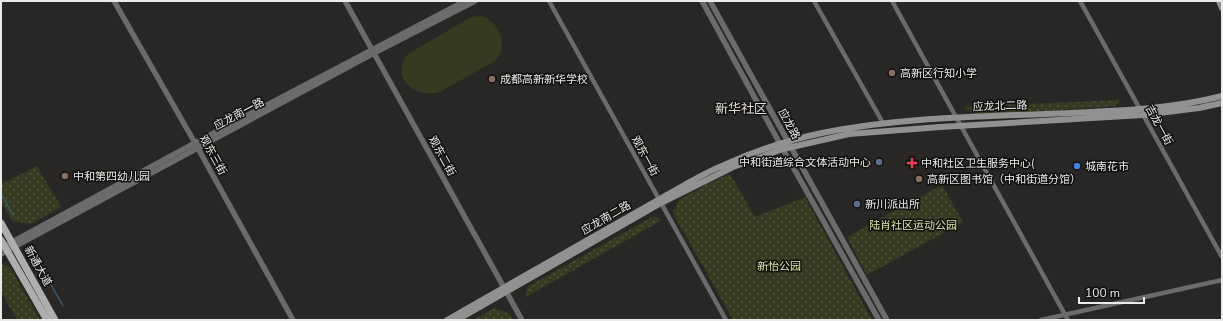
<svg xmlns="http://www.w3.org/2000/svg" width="1223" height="321" viewBox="0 0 1223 321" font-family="'Nunito Sans','Noto Sans SC',sans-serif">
<defs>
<pattern id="park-dots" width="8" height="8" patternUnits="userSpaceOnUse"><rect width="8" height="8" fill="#353a21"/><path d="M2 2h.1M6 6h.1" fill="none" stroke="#525741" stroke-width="1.8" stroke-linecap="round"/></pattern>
</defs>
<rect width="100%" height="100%" fill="#282725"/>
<path fill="#353a21" d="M 479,16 L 486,17 L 495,25 L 501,35 L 502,43 L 501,52 L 495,61 L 440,92 C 414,100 389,76 408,54 L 471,17 Z"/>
<path fill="url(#park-dots)" d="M 1119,100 L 1116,106 L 975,115 L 963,107 Z
M 37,166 L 61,207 L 31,224 L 12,221 L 1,202 L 1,178 L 4,183 Z
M 730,174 L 755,217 L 805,197 L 872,320 L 733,320 L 673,213 L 679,200 L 709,183 Z
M 942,185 L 963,222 L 867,275 L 847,237 Z
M 654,216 L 662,220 L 526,297 L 527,287 Z
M 1,264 L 10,267 L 40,320 L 17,320 L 1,292 Z
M 494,308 L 509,313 L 513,320 L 473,320 Z"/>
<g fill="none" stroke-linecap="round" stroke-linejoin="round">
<path stroke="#385c6f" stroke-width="1.5" d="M 1,194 L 13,215
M 46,276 L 63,306
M 70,319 L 71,320"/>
<path stroke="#6c6a6a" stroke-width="4.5" d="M 549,1 L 726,320
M 814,1 L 883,123
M 892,1 L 1068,320
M 1080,1 L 1222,257
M 1041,320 L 1222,280"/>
<path stroke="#6c6a6a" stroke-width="5.5" d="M 114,1 L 195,143 L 293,320
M 345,1 L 522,320
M 702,1 L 780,144 L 879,320
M 710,1 L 887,320
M 1,248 L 195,143 L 465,1
M 1,254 L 374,53 L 475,1"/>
<path stroke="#929090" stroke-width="6" d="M 1219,1 L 1222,8
M 447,320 L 686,184 C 699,177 711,170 724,165 C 755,151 788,140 822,133 C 895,118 970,117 1045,114 C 1104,111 1164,111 1222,96
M 457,320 L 661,203 L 733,167 L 783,149 L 849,134 L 940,127 L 1143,115 L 1199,108 L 1222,103"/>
<path stroke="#b0adae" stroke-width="7" d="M 1,223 L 55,320
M 1,240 L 47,320"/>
</g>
<g fill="#8d6e63" stroke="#11100f" stroke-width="1.5">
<circle cx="892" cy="73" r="4"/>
<circle cx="492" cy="79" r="4"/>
<circle cx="65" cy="176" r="4"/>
<circle cx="919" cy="179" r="4"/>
</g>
<g fill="#5c6f8a" stroke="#11100f" stroke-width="1.5">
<circle cx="879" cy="162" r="4"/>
<circle cx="857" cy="204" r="4"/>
</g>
<path fill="#e0444e" stroke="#11100f" stroke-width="1.5" d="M910 157h4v4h4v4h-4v4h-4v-4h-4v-4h4z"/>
<circle fill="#3f7fe0" stroke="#11100f" stroke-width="1.5" cx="1077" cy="166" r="4"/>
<g text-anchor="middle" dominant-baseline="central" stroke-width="3" stroke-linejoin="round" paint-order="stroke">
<g font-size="11" fill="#ebebe9" stroke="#11100f" text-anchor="start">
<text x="900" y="73">高新区行知小学</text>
<text x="500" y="79">成都高新新华学校</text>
<text x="871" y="162" text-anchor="end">中和街道综合文体活动中心</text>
<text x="921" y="163">中和社区卫生服务中心(</text>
<text x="1085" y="166">城南花市</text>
<text x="73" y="176">中和第四幼儿园</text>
<text x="927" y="179">高新区图书馆（中和街道分馆）</text>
<text x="865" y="204">新川派出所</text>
</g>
<g font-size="11" fill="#ebebe9" stroke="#11100f">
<text transform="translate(1000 106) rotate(-2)">应龙北二路</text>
<text transform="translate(239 114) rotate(-28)">应龙南一路</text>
<text transform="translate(789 124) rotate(61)">应龙路</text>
<text transform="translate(1159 125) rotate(61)">吉龙一街</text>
<text transform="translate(213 155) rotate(61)">观东三街</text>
<text transform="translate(442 156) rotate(61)">观东二街</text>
<text transform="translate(645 156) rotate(61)">观东一街</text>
<text transform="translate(606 218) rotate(-30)">应龙南二路</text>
<text transform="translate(38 266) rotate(61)">新通大道</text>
</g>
<g font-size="11" fill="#dae8aa" stroke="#11100f">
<text x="913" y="225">陆肖社区运动公园</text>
<text x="779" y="266">新怡公园</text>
</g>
<g font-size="13" fill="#e0dedb" stroke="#11100f">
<text x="741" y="109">新华社区</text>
</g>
</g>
<rect width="1223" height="321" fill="none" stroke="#ebebe9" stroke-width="4"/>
<path d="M1079 297v6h65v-6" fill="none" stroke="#ebebe9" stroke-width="2"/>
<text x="1085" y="297" font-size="12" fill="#ebebe9" stroke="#11100f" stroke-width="3" paint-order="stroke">100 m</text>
</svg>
